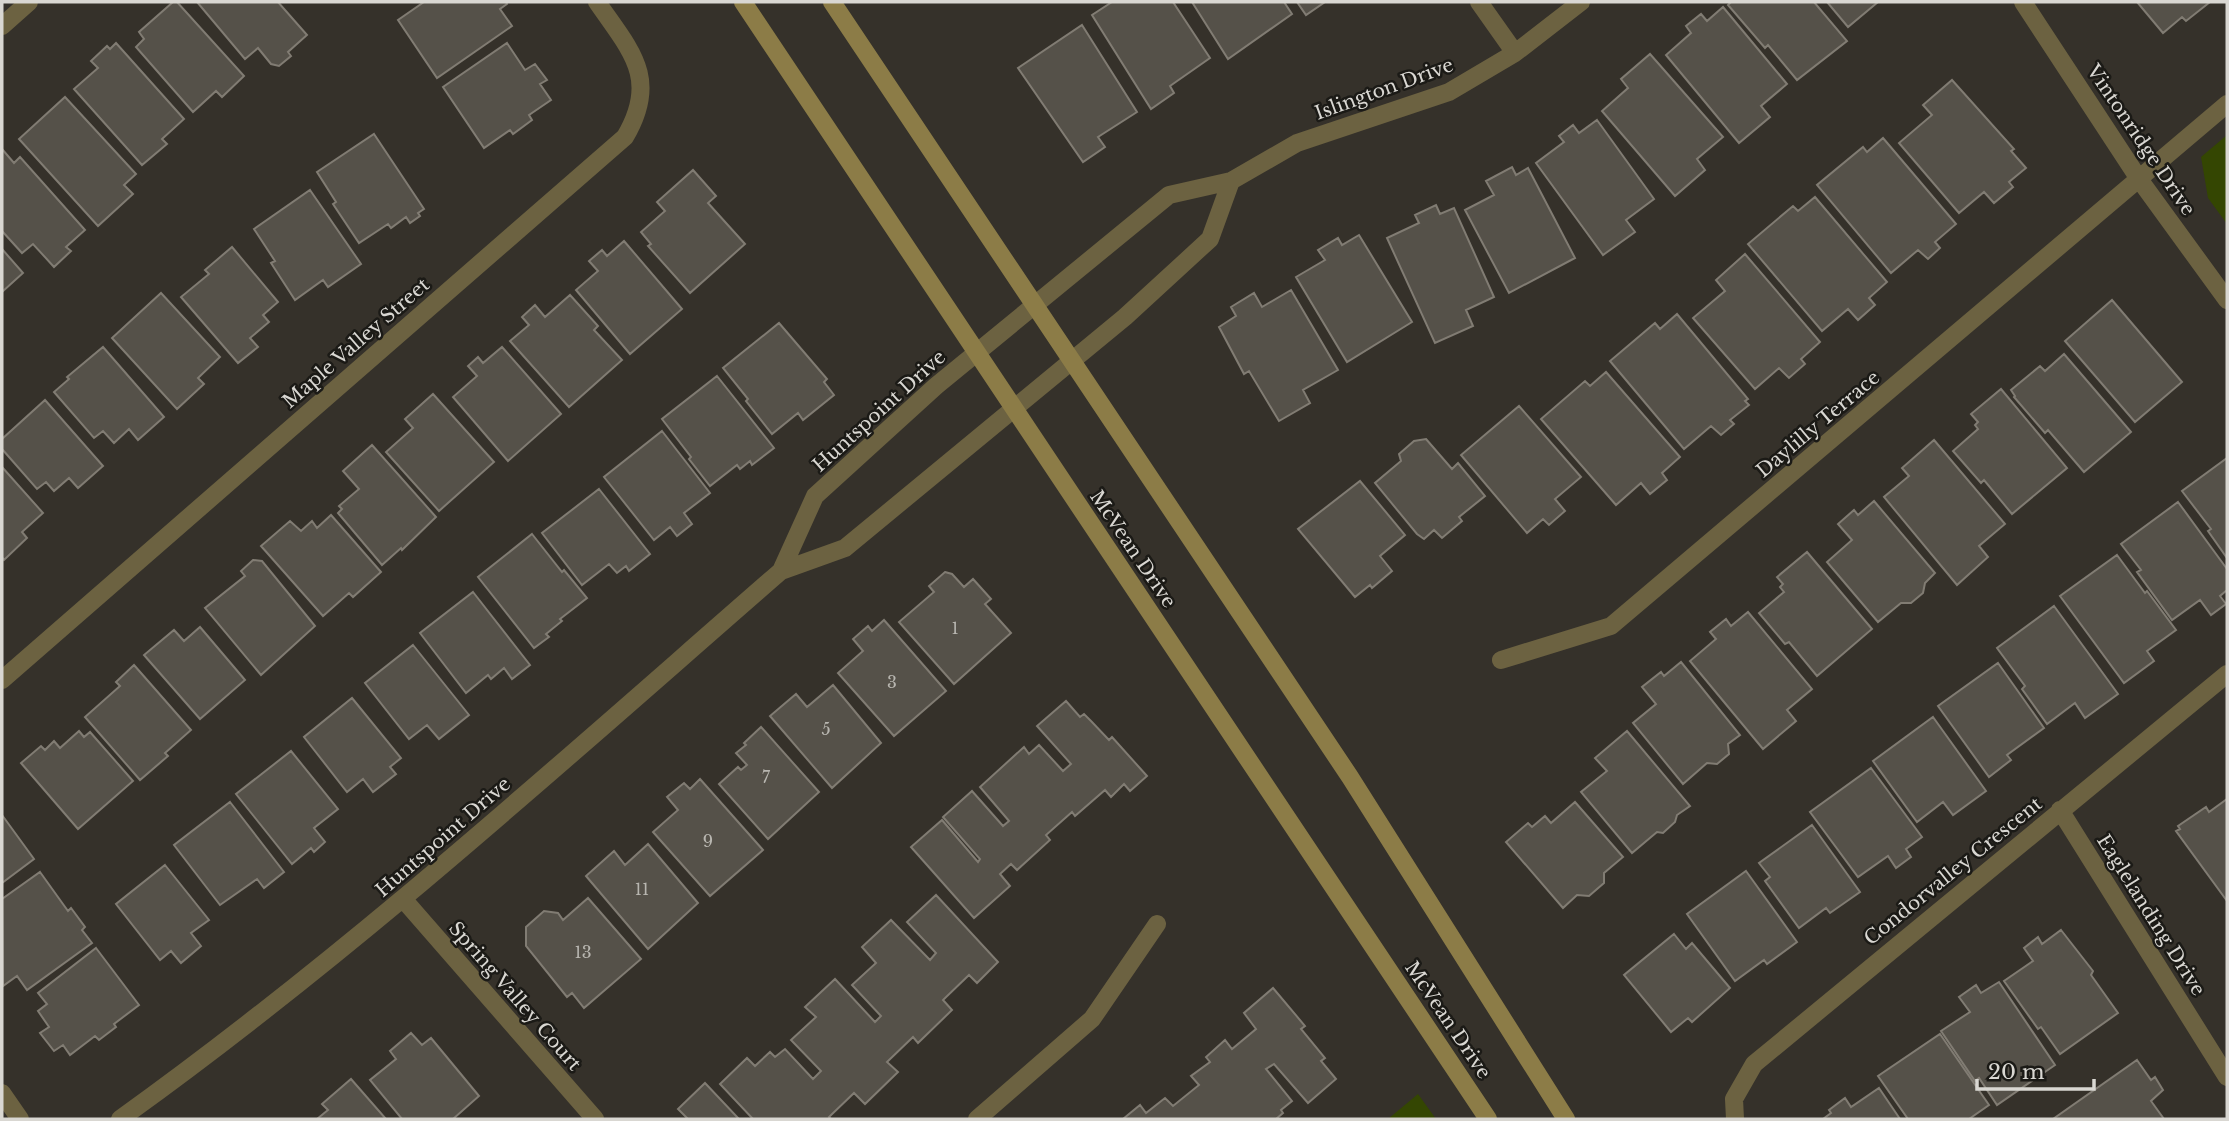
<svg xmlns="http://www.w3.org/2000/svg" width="2229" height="1121" viewBox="0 0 2229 1121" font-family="'Libre Baskerville',serif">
<rect width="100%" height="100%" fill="#35312a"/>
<path fill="#344602" d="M 2227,135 L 2227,224 L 2208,198 L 2201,157 Z
M 1418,1094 L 1436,1119 L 1388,1119 Z"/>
<path fill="#555149" stroke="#817c73" stroke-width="2" d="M 173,2 L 177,2 L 244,76 L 222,97 L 216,91 L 193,112 L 136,47 L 144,39 L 139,32 Z
M 197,2 L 278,2 L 307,35 L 288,52 L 291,56 L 279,66 L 271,64 L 258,48 L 245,59 Z
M 424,2 L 506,2 L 507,4 L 500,9 L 512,26 L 437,78 L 398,20 Z
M 1112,2 L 1173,2 L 1210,58 L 1170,86 L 1174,93 L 1151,109 L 1092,15 Z
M 1192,2 L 1284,2 L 1292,14 L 1228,59 Z
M 1297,2 L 1325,2 L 1306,15 Z
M 1731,2 L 1814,2 L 1847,41 L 1797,80 L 1768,45 L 1765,48 L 1728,5 Z
M 1827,2 L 1878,2 L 1848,27 Z
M 2137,2 L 2210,2 L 2186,21 L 2182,17 L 2163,33 Z
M 1723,7 L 1787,84 L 1761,106 L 1770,117 L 1739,143 L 1666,55 L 1691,33 L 1686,26 L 1701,14 L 1707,21 Z
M 1082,25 L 1137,112 L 1098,137 L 1105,147 L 1083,162 L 1018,68 Z
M 116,43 L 184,119 L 162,139 L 167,144 L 142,165 L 74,89 L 98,68 L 91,61 L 107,46 L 110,49 Z
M 507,43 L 525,70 L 535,64 L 547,80 L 540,84 L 551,100 L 529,115 L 532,120 L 513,134 L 510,130 L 484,148 L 443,87 Z
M 1650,54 L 1723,137 L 1697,159 L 1705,170 L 1675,196 L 1602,111 L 1628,88 L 1621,79 Z
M 1952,80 L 2014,149 L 2011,151 L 2026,168 L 2009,182 L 2013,187 L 1994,203 L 1984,192 L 1959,213 L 1899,143 L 1932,115 L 1923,105 Z
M 65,97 L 136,174 L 124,185 L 133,194 L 98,226 L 19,139 Z
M 1597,120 L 1654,199 L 1626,220 L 1635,232 L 1603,255 L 1536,163 L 1564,142 L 1559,136 L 1573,125 L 1579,133 Z
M 374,134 L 424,209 L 418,213 L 420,216 L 410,223 L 406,217 L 391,228 L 388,224 L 359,243 L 333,204 L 336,202 L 317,172 Z
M 1883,138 L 1956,224 L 1935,242 L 1940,248 L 1928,259 L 1918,250 L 1891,273 L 1817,185 L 1863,147 L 1867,152 Z
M 2,149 L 14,163 L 20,157 L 85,230 L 66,247 L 71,251 L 54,267 L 33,244 L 22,253 L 2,231 Z
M 1512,167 L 1516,175 L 1528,168 L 1575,258 L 1509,293 L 1465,210 L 1494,195 L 1486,181 Z
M 693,170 L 716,196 L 708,203 L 745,244 L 690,293 L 648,246 L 651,244 L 641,232 L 665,211 L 657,202 Z
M 310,190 L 361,264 L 328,287 L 323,280 L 295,300 L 271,263 L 275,261 L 254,229 Z
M 1815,197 L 1887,282 L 1869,298 L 1875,305 L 1858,320 L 1848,309 L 1822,331 L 1748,244 L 1793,206 L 1798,211 Z
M 1436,205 L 1440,214 L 1454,208 L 1494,297 L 1466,310 L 1473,326 L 1435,343 L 1387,238 L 1419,223 L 1415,215 Z
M 1359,235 L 1412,322 L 1347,362 L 1296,277 L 1325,260 L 1318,250 L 1338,238 L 1342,245 Z
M 624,241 L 682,309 L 630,354 L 576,290 L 598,271 L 589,261 L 602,250 L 607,256 Z
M 232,247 L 278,302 L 263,315 L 269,322 L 250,338 L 258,347 L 238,363 L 181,297 L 209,274 L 205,270 Z
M 2,249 L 23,273 L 2,292 Z
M 1745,254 L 1820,342 L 1801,359 L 1805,364 L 1789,378 L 1779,368 L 1755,389 L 1693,318 L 1725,291 L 1716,280 Z
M 1291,290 L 1338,370 L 1303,390 L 1310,403 L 1279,421 L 1249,371 L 1244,374 L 1219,327 L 1236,316 L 1231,307 L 1254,293 L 1262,307 Z
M 161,293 L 220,357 L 198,378 L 204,384 L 177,409 L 112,338 Z
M 570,295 L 598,326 L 594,330 L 622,360 L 569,407 L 510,341 L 529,325 L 522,317 L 535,305 L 545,317 Z
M 2112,300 L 2182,382 L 2135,422 L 2065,341 Z
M 1677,314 L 1748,399 L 1745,401 L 1749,405 L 1730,420 L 1734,424 L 1721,435 L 1711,426 L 1684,449 L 1610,361 L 1655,323 L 1660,329 Z
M 779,323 L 827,379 L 824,382 L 834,395 L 803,420 L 798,413 L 772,434 L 746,401 L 748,399 L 723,368 Z
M 103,347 L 164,417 L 138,440 L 129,429 L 114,443 L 103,431 L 94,438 L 54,392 L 69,379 L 67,377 Z
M 502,347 L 561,414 L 508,461 L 453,397 L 477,376 L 468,366 L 478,357 L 483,363 Z
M 2064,354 L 2131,432 L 2084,472 L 2048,430 L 2045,433 L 2014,397 L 2015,396 L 2011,390 L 2040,366 L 2045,371 Z
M 1606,372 L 1680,457 L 1662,473 L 1667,480 L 1650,494 L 1641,483 L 1616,505 L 1541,419 L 1585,381 L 1590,386 Z
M 717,376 L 774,448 L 752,465 L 750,461 L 740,469 L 737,465 L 710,486 L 689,459 L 691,457 L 662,419 Z
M 2001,389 L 2067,468 L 2012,514 L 1984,480 L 1981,483 L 1953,451 L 1978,429 L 1975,425 L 1978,422 L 1971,414 Z
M 433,394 L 494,462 L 439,511 L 386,452 L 413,428 L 405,419 Z
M 45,400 L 103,466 L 78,488 L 69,478 L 54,491 L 46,482 L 37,489 L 2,449 L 2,439 Z
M 1519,406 L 1581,477 L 1555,499 L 1565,511 L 1549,525 L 1543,519 L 1527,533 L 1461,455 Z
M 662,431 L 710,493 L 684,513 L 692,524 L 677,536 L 670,527 L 654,540 L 604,477 Z
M 1426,439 L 1452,469 L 1458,463 L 1485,496 L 1459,517 L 1462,521 L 1442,538 L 1434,530 L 1424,539 L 1417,534 L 1375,483 L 1401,461 L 1399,454 L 1414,441 Z
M 1934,440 L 2005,524 L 1979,546 L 1988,557 L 1957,585 L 1884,497 L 1909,476 L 1902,468 Z
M 372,445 L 436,517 L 402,550 L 401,548 L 382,565 L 338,513 L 342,509 L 339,506 L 359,489 L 343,471 Z
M 2227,458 L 2227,558 L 2208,531 L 2211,529 L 2182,491 Z
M 2,467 L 43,513 L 22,532 L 27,538 L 4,560 L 2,557 Z
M 1360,481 L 1405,535 L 1380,556 L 1392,571 L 1372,588 L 1370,585 L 1355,597 L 1298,529 Z
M 599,489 L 650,554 L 629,571 L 626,566 L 617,573 L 609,564 L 582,585 L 542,533 Z
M 1874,501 L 1935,573 L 1925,583 L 1923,593 L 1911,603 L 1901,603 L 1878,622 L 1827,562 L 1852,540 L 1838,524 L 1854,510 L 1858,515 Z
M 2178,502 L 2227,569 L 2227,590 L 2220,596 L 2226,604 L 2211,615 L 2200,600 L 2172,620 L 2137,572 L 2141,570 L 2121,544 Z
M 331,515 L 381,572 L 353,597 L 349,593 L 323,616 L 261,546 L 290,521 L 301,531 L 312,521 L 317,528 Z
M 532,534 L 562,572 L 564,570 L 587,598 L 560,619 L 562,621 L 546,634 L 549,637 L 534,648 L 478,577 Z
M 1807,552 L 1872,629 L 1817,676 L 1789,642 L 1785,644 L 1759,613 L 1784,592 L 1780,587 L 1783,584 L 1777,577 Z
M 2117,555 L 2145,593 L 2147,591 L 2176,630 L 2147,651 L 2154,661 L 2124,683 L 2060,596 Z
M 253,560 L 262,561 L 315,626 L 261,675 L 205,608 L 245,576 L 241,571 Z
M 945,572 L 952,574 L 964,587 L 973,579 L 991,599 L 985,604 L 1011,633 L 954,684 L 899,622 L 934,592 L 929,586 Z
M 473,592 L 530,665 L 512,679 L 504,668 L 491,679 L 488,675 L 466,693 L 420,633 Z
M 2054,606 L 2118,694 L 2085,718 L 2075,703 L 2047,724 L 2022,689 L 2025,686 L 1997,648 Z
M 1748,612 L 1812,689 L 1787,710 L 1796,721 L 1763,749 L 1690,661 L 1716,639 L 1710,632 L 1726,619 L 1731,626 Z
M 884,620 L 946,691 L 894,736 L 838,673 L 863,651 L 853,639 L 868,626 L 872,631 Z
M 200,627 L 245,680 L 200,719 L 144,655 L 174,630 L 184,641 Z
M 413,645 L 469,715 L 439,739 L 427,725 L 409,739 L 365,683 Z
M 1681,662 L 1740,735 L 1728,744 L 1729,754 L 1717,764 L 1707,763 L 1683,784 L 1633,723 L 1656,704 L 1642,687 L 1661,672 L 1664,676 Z
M 1998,663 L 2044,728 L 2007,755 L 2011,760 L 1989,777 L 1938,706 Z
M 134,665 L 191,730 L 165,753 L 168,756 L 140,780 L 85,717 L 120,686 L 116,682 Z
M 833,685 L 881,743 L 832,788 L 770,716 L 796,694 L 807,707 Z
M 352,698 L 401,758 L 390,767 L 396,774 L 373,792 L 363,779 L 347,792 L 304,737 Z
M 1066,701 L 1080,717 L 1084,714 L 1091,721 L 1109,740 L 1112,737 L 1147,776 L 1130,791 L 1124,784 L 1111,797 L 1105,790 L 1075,816 L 1072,812 L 1046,835 L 1050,840 L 1017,870 L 1011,864 L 1000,874 L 1010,886 L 974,918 L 911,847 L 942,820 L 978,862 L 980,859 L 943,817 L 972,791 L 1003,826 L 1009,821 L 980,787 L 1024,747 L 1029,754 L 1039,745 L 1063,771 L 1071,764 L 1037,726 Z
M 1933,717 L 1986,791 L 1953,815 L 1943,802 L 1917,822 L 1873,761 Z
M 761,727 L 819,792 L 768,839 L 719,784 L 738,767 L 741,770 L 747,765 L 736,753 L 746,745 L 744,743 Z
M 79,731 L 84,737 L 90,732 L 133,781 L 78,829 L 21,763 L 41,746 L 45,750 L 54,741 L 60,748 Z
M 1627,731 L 1690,806 L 1677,815 L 1675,822 L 1663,833 L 1657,832 L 1632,853 L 1581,792 L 1607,771 L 1595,758 Z
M 291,751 L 338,809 L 314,828 L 325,842 L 314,852 L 311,848 L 292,864 L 236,794 Z
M 1871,768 L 1922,837 L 1906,849 L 1911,857 L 1896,868 L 1888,856 L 1858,877 L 1810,812 Z
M 700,779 L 763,850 L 710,896 L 653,832 L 678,810 L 667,797 L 684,783 L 690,789 Z
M 2227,799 L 2227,901 L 2176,831 L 2180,829 L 2178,826 L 2206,807 L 2209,812 Z
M 230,802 L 284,872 L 264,888 L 257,879 L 220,905 L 174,845 Z
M 1575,802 L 1623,857 L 1604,873 L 1604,883 L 1589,896 L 1577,895 L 1563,908 L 1506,842 L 1528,823 L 1532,827 L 1545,816 L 1551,823 Z
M 2,815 L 34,859 L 2,883 Z
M 1812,825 L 1860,892 L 1830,913 L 1826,908 L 1799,928 L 1765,881 L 1770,877 L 1759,863 Z
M 648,844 L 698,903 L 648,949 L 586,876 L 614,851 L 625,865 Z
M 165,865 L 209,920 L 191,933 L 201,946 L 181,963 L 171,951 L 160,960 L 116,904 Z
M 1746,871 L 1797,942 L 1767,964 L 1764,960 L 1735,981 L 1687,914 Z
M 40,872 L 68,911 L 71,908 L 85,927 L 82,930 L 92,943 L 27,990 L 17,976 L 3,986 L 2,899 Z
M 936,895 L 998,962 L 977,983 L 969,975 L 943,1000 L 952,1010 L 918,1043 L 913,1037 L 887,1062 L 898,1072 L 865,1104 L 854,1093 L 829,1117 L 831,1119 L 753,1119 L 720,1084 L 747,1058 L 755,1066 L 770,1052 L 775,1057 L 785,1049 L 813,1079 L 821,1071 L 791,1040 L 816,1017 L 805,1007 L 835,979 L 875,1022 L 881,1016 L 852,985 L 876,963 L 862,947 L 891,920 L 930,960 L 936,953 L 907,922 Z
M 588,898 L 641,959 L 584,1008 L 572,993 L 567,997 L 526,946 L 526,927 L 544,911 L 558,913 L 563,920 Z
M 2061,930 L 2093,971 L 2091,975 L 2118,1013 L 2060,1054 L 2041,1027 L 2038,1029 L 2004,981 L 2033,961 L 2024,948 L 2038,937 L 2042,944 Z
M 1674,934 L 1686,949 L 1692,943 L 1730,988 L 1692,1022 L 1688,1018 L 1671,1032 L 1624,975 Z
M 96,948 L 139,1005 L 114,1024 L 116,1027 L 99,1040 L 95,1036 L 70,1055 L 63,1045 L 54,1051 L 40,1033 L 49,1027 L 38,1011 L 47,1004 L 38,993 Z
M 1999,982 L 2055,1065 L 1997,1105 L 1979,1078 L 1975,1081 L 1941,1031 L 1970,1012 L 1959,997 L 1976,985 L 1981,993 Z
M 1273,988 L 1305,1026 L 1301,1029 L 1325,1058 L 1321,1061 L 1336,1079 L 1308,1103 L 1274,1064 L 1266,1069 L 1292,1101 L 1281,1110 L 1283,1113 L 1276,1119 L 1123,1119 L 1140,1105 L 1146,1113 L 1165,1098 L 1173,1106 L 1199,1085 L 1191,1076 L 1210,1062 L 1206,1057 L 1225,1040 L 1232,1049 L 1256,1029 L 1244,1013 Z
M 411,1033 L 422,1045 L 431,1038 L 479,1096 L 453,1119 L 402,1119 L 370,1080 L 396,1059 L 390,1051 Z
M 1940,1034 L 1989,1105 L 1969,1119 L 1908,1119 L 1878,1076 Z
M 2137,1060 L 2151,1080 L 2155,1077 L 2163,1090 L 2151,1101 L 2164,1119 L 2053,1119 Z
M 351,1079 L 386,1119 L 317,1119 L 328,1110 L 322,1104 Z
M 705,1083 L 739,1119 L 688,1119 L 678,1109 Z
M 1879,1088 L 1900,1119 L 1823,1119 L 1831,1113 L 1829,1110 L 1845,1098 L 1851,1107 Z"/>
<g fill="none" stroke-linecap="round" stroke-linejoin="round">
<path stroke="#6c6241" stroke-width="18" d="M 1479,2 L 1515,53
M 2023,2 L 2139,179 L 2227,300
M 2,26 L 29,2
M 781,571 L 815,496 L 936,386 L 1169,195 L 1231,181 L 1297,143 L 1449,92 L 1515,53 L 1581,2
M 1501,660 L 1611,626 L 2227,104
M 2,680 L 625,137 C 660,78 630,50 597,2
M 2060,810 L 2227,1077
M 404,900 L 595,1119
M 2,1093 L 20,1119
M 120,1119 C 353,952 565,759 781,571 L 845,548 L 1125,317 L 1210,239 L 1231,181
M 977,1119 L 1092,1019 L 1157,924
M 1735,1119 L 1734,1099 L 1754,1064 L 2227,674"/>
<path stroke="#8c7c47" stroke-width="18" d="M 743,2 L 1488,1119
M 832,2 L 1350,777 L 1566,1119"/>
</g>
<g text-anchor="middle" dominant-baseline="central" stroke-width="5" stroke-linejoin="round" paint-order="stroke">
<g font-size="16" fill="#b8b6b0">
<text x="955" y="628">1</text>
<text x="892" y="682">3</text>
<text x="826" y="729">5</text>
<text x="766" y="777">7</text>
<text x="708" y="841">9</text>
<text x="642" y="889">11</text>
<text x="583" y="952">13</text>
</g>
<g font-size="19" fill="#d9d7d2" stroke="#1b1a16">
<text transform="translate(1384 89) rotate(-20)">Islington Drive</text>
<text transform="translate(2141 140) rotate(56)">Vintonridge Drive</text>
<text transform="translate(356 343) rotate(-41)">Maple Valley Street</text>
<text transform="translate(879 411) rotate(-42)">Huntspoint Drive</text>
<text transform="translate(1818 424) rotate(-40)">Daylilly Terrace</text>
<text transform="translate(1133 549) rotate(56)">McVean Drive</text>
<text transform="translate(443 837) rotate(-41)">Huntspoint Drive</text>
<text transform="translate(1953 871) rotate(-39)">Condorvalley Crescent</text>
<text transform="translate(2151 915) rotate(58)">Eaglelanding Drive</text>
<text transform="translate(515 996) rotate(49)">Spring Valley Court</text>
<text transform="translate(1448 1020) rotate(56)">McVean Drive</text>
</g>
</g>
<rect width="2229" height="1121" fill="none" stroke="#d9d7d2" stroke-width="7"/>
<path d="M1977 1079v10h117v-10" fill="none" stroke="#d9d7d2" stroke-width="3.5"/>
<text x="1988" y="1079" font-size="21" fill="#d9d7d2" stroke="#1b1a16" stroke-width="5" paint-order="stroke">20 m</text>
</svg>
